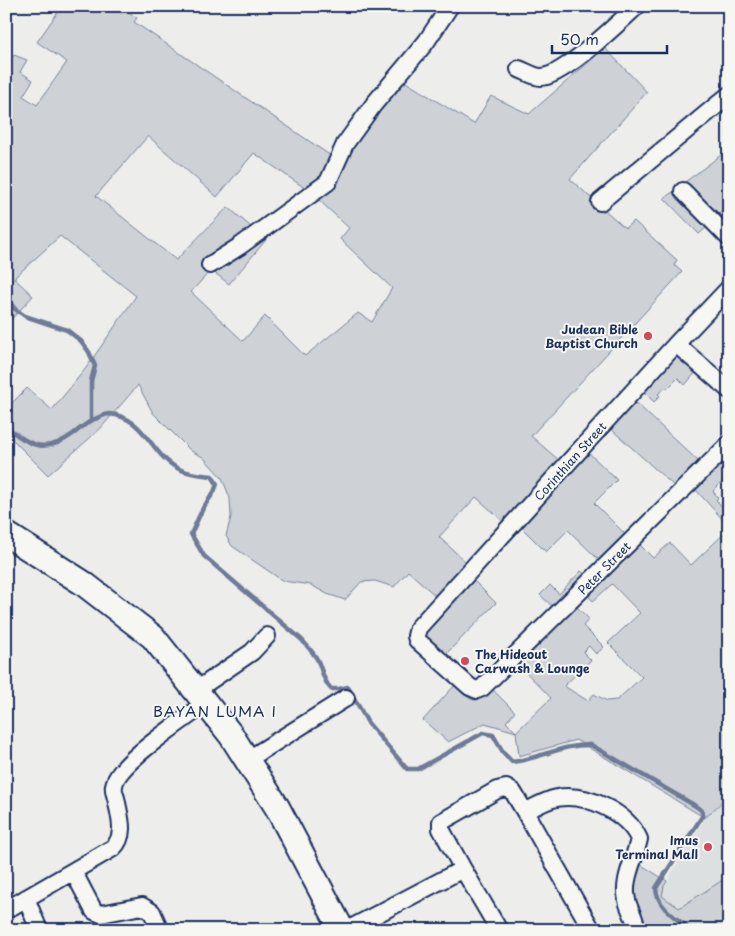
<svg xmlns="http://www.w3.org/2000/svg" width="735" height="936" viewBox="0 0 735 936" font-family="'Playpen Sans',sans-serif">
<rect width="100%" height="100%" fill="#edeeec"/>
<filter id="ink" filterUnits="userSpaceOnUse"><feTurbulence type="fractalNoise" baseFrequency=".02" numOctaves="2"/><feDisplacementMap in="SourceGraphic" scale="10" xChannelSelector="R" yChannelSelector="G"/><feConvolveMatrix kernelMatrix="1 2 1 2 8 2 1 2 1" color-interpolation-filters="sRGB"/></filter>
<g filter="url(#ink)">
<path fill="#dde0e1" d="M 729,795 L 729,876 L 679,908 L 661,896 L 664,886 L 705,818 Z"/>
<path fill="#ced2d7" stroke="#74809a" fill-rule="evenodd" d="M 56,6 L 120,6 L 137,18 L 134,22 L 334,158 L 404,81 L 474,124 L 491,96 L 529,114 L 605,48 L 647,92 L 570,179 L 625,228 L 634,221 L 677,260 L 674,265 L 682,272 L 531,436 L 561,462 L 505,523 L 476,497 L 439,537 L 468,564 L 438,598 L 408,571 L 394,587 L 375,581 L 361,582 L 345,600 L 327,594 L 311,585 L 283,581 L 232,546 L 226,536 L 231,517 L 230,498 L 222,478 L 203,457 L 191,451 L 153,413 L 138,385 L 100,429 L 48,475 L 6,433 L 6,409 L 27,388 L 52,410 L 86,368 L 136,296 L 60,236 L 14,278 L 33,296 L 8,323 L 6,322 L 6,61 L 7,57 L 12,58 L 14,55 L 27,60 L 20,72 L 33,80 L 23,96 L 37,105 L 67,62 L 37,42 L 60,9 ZM 148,136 L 217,197 L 254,153 L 309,191 L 349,228 L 340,239 L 392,288 L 372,322 L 358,313 L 305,356 L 265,316 L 243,341 L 191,292 L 211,270 L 229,284 L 266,240 L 228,207 L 176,260 L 96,196 Z
M 729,149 L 729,206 L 716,216 L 685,182 Z
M 673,192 L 707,227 L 699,234 L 664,198 Z
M 674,357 L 679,357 L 696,372 L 685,385 L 678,378 L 667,389 L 665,388 L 658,394 L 660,396 L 654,402 L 643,391 Z
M 634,401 L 698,461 L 674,486 L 610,428 Z
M 588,452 L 617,480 L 594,503 L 625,534 L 599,560 L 568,530 L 546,552 L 520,526 Z
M 724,462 L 729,471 L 727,484 L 723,481 L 713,491 L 718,498 L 716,500 L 723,508 L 726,506 L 729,509 L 729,519 L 725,522 L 695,489 Z
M 729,529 L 729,795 L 705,818 L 576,740 L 519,756 L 516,732 L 485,723 L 448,742 L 423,720 L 455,685 C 473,701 472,707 492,689 L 515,712 L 506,722 L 516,732 L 551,698 L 518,664 L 576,606 L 589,619 L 583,626 L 604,647 L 596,654 L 589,646 L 583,652 L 591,660 L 564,686 L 588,701 L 594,694 L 607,701 L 617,700 L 642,677 L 608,643 L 640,613 L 612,584 L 593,601 L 587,595 L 639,544 L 653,558 L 670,543 L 691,565 Z
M 581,571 L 585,574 L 553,607 L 540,595 L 550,585 L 559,594 Z
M 472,579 L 496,603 L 444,656 L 424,639 L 423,632 Z
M 635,861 L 667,881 L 664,886 L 662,896 L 679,908 L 729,876 L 729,930 L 645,930 L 633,907 Z"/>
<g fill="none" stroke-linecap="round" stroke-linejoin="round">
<path stroke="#6e7a96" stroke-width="4.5" d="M 6,298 L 15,309 L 25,316 L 67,330 L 81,341 L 89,352 L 95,366 L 91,381 L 91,421
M 6,426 C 30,447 46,454 73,434 C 80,429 87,422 95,419 C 100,417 105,414 109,414 C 146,417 150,455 179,469 C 189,474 202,475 212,476 L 217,484 L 214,492 L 203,508 L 191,534 L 204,556 L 302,640 C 307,646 313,652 317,659 C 323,671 322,679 331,689 L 339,689 L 348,687 L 368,723 L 407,769 L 418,769 L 483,733 L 493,735 L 503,752 L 512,762 C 539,759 563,744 591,745 L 694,805 L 701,810 L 703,815 L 656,888 C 657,908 677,918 691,930"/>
<g stroke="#1b2f5e" stroke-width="20">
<path id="minor" d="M 519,69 C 525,71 534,77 541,77 C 563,77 619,22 637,6
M 683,191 L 729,238
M 600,202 L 729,95
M 210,265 L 240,246 L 328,182 L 345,144 L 374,104 L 426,42 L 450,6
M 729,288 L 676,344 L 418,628 L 416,636 L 417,640 L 470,687 L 477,690 L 482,688 L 729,444
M 676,344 L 729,390
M 195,691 L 252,652 L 267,636
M 247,760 L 346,698
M 525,812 C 536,806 546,800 557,798 C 586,793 627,812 639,839 C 635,859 622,880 627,900 C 629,911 637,919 636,930
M 463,869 L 441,829 L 441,822 L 497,790 L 506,788 L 513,792 L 525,812 L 592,930
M 73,871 L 94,911 L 101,914 L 142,906 L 152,912 L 160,930
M 26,898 L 39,930
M 6,910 L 113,848 C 127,835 119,815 116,798 C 115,795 113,790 114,786 C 116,763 187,718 206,703
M 347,930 L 463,869 L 499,930"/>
</g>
<g stroke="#1b2f5e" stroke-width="28">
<path id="secondary" d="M 6,534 L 83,583 L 153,637 L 231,735 L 277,807 L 342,930"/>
</g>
<use href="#minor" stroke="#f6f6f2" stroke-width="16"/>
<use href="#secondary" stroke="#f6f6f2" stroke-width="24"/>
</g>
</g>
<g fill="#d1495b" stroke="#f6f6f2" stroke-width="2">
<circle cx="648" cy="336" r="5"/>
<circle cx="465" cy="661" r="5"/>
<circle cx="708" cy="847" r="5"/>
</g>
<g text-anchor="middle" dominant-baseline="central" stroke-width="4" stroke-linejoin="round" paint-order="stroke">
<g font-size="12" font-weight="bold" fill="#1b2f5e" stroke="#f6f6f2" text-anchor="end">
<text x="638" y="329">Judean Bible<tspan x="638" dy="14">Baptist Church</tspan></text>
<text x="475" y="654" text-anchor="start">The Hideout<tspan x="475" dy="14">Carwash &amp; Lounge</tspan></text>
<text x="698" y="840">Imus<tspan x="698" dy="14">Terminal Mall</tspan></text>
</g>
<g font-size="12" fill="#1b2f5e" stroke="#f6f6f2">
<text transform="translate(570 461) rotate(-48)">Corinthian Street</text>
<text transform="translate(604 568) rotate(-45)">Peter Street</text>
</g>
<g font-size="15" letter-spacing="1" fill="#1b2f5e" stroke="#f6f6f2">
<text x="215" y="710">BAYAN LUMA I</text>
</g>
</g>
<rect width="735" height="936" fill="none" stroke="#f6f6f2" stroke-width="25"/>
<rect x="12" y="12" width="710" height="911" fill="none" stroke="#1b2f5e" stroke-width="2" filter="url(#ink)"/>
<path d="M552 45v8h115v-8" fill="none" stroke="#1b2f5e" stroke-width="2.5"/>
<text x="560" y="45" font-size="15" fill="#1b2f5e" stroke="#f6f6f2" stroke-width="4" paint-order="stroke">50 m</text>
</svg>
